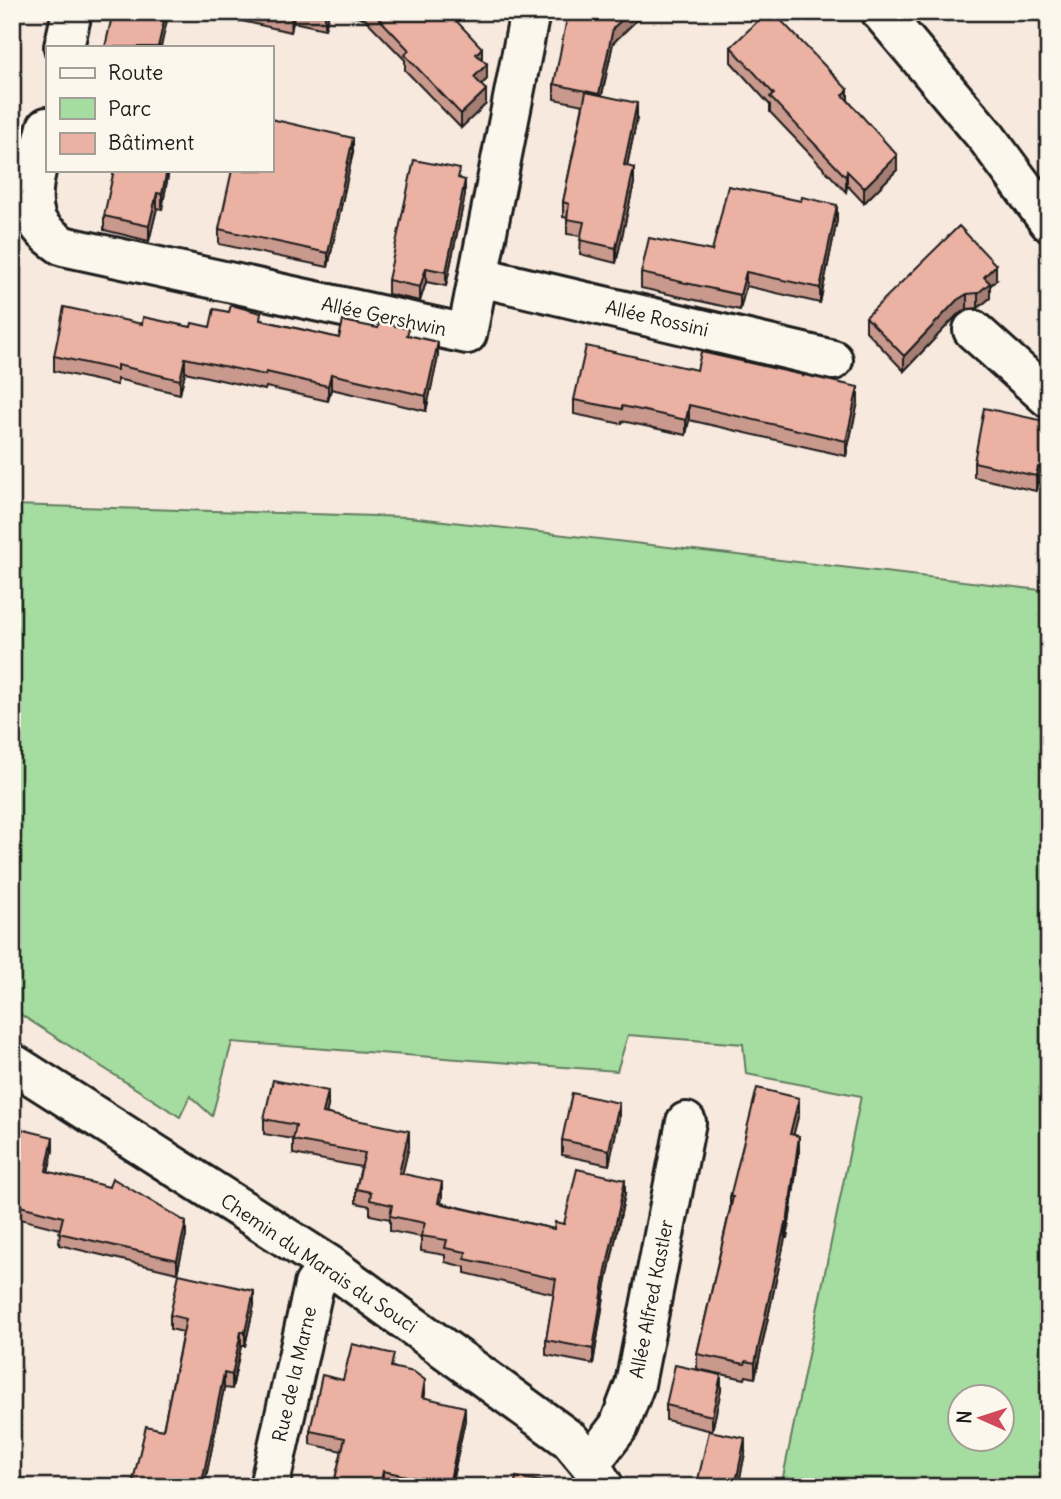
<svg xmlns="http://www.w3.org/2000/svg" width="1061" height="1499" viewBox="0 0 1061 1499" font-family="Delius,sans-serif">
<rect width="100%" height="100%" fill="#f8e9de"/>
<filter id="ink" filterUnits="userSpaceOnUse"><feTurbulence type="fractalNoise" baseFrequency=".0143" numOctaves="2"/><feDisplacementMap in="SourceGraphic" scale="14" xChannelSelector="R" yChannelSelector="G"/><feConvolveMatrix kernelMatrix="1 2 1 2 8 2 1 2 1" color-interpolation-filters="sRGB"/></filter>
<g filter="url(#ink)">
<path fill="#a5dca0" stroke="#607c5e" stroke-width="2" fill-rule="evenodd" d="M 12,505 L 409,517 L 1049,591 L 1049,1487 L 781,1487 L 861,1096 L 746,1074 L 743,1044 L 628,1035 L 617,1071 L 232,1042 L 212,1116 L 190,1096 L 180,1117 L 12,1009 ZM 960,1398 L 1002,1398 L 1002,1440 L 960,1440 Z"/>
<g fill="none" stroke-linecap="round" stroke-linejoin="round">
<g stroke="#1c1c1c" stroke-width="44">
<path id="minor" d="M 881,12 L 987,138 L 1049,222
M 64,47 L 72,12
M 47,127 C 41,155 26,191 36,219 C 41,231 53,239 63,246 L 467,334 L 530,12
M 480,277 L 833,360
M 973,330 L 1049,398
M 12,1063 L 329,1265 L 570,1440 L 590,1464 L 604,1487
M 590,1464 L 619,1426 L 635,1384 L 686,1122
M 269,1487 L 314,1285 L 329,1265"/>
</g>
<use href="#minor" stroke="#fbf7ec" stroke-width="38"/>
</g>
<path fill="#ca998d" stroke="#1c1c1c" stroke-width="2" d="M 228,12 L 329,12 L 325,29 L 293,22 L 291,32 L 228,18 Z
M 336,12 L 448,12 L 482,59 L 487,79 L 481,85 L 486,104 L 461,128 L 405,70 L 405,60 L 365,19 Z
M 574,12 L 645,12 L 613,43 L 602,95 L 637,118 L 627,166 L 634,183 L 616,263 L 580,254 L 581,236 L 567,234 L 567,218 L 563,217 L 563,202 L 583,105 L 554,99 L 554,84 Z
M 731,47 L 848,100 L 897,170 L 864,203 L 847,185 L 846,192 L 770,112 L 770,105 L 731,62 Z
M 353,152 L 328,267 L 219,244 L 219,229 Z
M 169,170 L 162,209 L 157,208 L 149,241 L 104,230 L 104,216 Z
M 460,178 L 465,195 L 446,286 L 426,282 L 420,301 L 388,294 L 388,280 Z
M 837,220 L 820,303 L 746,286 L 740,310 L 641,288 L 641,273 L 712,251 Z
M 996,280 L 990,286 L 990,298 L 978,308 L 967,309 L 957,315 L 904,371 L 866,331 L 866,317 Z
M 261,320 L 339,338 L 409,336 L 438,357 L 426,411 L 331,389 L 328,401 L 266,387 L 265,390 L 185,372 L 180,394 L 117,379 L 117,385 L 54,371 L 54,356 L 142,324 L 191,327 L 210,327 Z
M 697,370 L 803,376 L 858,402 L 846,456 L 689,420 L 686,435 L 622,421 L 622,424 L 574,414 L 574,400 Z
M 1049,422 L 1049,485 L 1038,482 L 1036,491 L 974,477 L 974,462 Z
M 328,1106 L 326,1113 L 409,1146 L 402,1174 L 442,1197 L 441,1203 L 554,1229 L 625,1194 L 606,1284 L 593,1364 L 546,1355 L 546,1340 L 554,1294 L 465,1273 L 465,1267 L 445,1262 L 445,1255 L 421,1251 L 421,1237 L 390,1231 L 390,1219 L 370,1215 L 370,1206 L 356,1203 L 356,1189 L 361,1167 L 293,1154 L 293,1139 L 264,1134 L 264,1119 Z
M 799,1113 L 793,1135 L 799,1151 L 787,1238 L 785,1238 L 755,1378 L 746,1376 L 745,1379 L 697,1369 L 697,1354 L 730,1209 L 730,1197 Z
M 619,1118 L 609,1165 L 562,1155 L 562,1140 Z
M 12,1127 L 53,1150 L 48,1171 L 186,1235 L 177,1273 L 59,1245 L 60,1229 L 12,1217 Z
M 254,1305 L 245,1346 L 241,1346 L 232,1389 L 224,1388 L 204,1487 L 133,1487 L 133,1481 L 163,1430 L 183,1332 L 170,1329 L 170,1315 Z
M 394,1367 L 425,1393 L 424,1397 L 465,1420 L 451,1487 L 395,1487 L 383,1484 L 383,1487 L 333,1487 L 342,1451 L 310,1444 L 310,1431 L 343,1380 Z
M 721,1390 L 712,1431 L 666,1420 L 666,1405 Z
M 745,1453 L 738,1487 L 698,1487 L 698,1480 Z"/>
<path fill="#a47d73" stroke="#1c1c1c" stroke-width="2" d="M 13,12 L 17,12 L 12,32 L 12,18 Z
M 166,12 L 169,12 L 161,47 L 158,47 Z
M 292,12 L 293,12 L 293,22 L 291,32 Z
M 325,12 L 329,12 L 325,29 Z
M 630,12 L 645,12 L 613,43 L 599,108 L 599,94 L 613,28 Z
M 482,48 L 482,63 L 476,54 Z
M 487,64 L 487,79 L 474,92 L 474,77 Z
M 486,90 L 486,104 L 461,128 L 461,114 Z
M 848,90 L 848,105 L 843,95 Z
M 637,103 L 637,118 L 624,180 L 624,165 Z
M 353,138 L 353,152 L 328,267 L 328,253 Z
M 897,155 L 897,170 L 864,203 L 864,188 Z
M 634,168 L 634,183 L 616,263 L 616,248 Z
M 167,170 L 169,170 L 162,209 L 162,194 Z
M 847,171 L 847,185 L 846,192 L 846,177 Z
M 465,180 L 465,195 L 446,286 L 446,272 Z
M 157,193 L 157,208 L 149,241 L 149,226 Z
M 837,205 L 837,220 L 820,303 L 820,288 Z
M 996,265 L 996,280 L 990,286 L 990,298 L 978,308 L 978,293 L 984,277 Z
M 426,268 L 426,282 L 420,301 L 420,287 Z
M 746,272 L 746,286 L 740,310 L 740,295 Z
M 967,294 L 967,309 L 957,315 L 904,371 L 904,356 L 957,300 Z
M 21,331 L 21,346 L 12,387 L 12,372 Z
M 438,342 L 438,357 L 426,411 L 426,396 Z
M 185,358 L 185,372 L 180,394 L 180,380 Z
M 331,374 L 331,389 L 328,401 L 328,386 Z
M 858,387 L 858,402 L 846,456 L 846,441 Z
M 689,405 L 689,420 L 686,435 L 686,420 Z
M 1038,467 L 1038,482 L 1036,491 L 1036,476 Z
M 328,1091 L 328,1106 L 323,1127 L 323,1113 Z
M 799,1098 L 799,1113 L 790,1149 L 790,1134 Z
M 619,1103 L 619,1118 L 609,1165 L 609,1150 Z
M 409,1131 L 409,1146 L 399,1188 L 399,1173 Z
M 799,1136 L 799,1151 L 787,1238 L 787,1224 Z
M 53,1137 L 53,1150 L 46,1183 L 46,1171 Z
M 625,1180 L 625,1194 L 606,1284 L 593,1364 L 593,1349 L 606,1270 Z
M 442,1182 L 442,1197 L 438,1217 L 438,1203 Z
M 186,1222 L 186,1235 L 177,1273 L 177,1260 Z
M 785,1223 L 785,1238 L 755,1378 L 755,1363 Z
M 254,1291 L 254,1305 L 245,1346 L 245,1332 Z
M 241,1332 L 241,1346 L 232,1389 L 232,1375 Z
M 224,1373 L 224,1388 L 204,1487 L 201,1487 Z
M 721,1375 L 721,1390 L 712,1431 L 712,1416 Z
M 425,1380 L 425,1393 L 422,1410 L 422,1397 Z
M 465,1407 L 465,1420 L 451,1487 L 449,1487 Z
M 745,1438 L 745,1453 L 738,1487 L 735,1487 Z
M 383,1471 L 383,1487 L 380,1487 Z"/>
<path fill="#ebb2a4" stroke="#1c1c1c" stroke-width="2" d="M 113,12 L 166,12 L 158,47 L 105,47 Z
M 270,12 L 292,12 L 291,17 Z
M 373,12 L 448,12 L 482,48 L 476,54 L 487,64 L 474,77 L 486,90 L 461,114 L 405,55 L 409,50 Z
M 574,12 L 630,12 L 613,28 L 599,94 L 554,84 L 567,18 Z
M 767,12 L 773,12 L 848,90 L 843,95 L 897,155 L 864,188 L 847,171 L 846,177 L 770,97 L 774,94 L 731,47 Z
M 586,92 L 637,103 L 624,165 L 634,168 L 616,248 L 580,240 L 584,222 L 567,219 L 569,204 L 563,202 Z
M 271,119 L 353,138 L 328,253 L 219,229 L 232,170 L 271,170 Z
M 414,160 L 460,169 L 458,178 L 465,180 L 446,272 L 426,268 L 420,287 L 388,280 Z
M 114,170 L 167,170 L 162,194 L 157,193 L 149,226 L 104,216 Z
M 728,186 L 801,201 L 802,197 L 837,205 L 820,288 L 746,272 L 740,295 L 641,273 L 649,238 L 712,251 Z
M 959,226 L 996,265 L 984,277 L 990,283 L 978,293 L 967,294 L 957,300 L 904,356 L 866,317 Z
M 231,305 L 261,313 L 260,320 L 339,338 L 343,321 L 378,328 L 379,322 L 409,329 L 407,335 L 438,342 L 426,396 L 331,374 L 328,386 L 266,372 L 265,375 L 185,358 L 180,380 L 117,365 L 117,370 L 54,356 L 64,307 L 142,324 L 143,317 L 191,327 L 192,323 L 210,327 L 214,309 L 229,312 Z
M 12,329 L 21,331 L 12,372 Z
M 586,346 L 697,370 L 701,352 L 803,375 L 803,377 L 804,375 L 858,387 L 846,441 L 689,405 L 686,420 L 622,406 L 622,409 L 574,400 Z
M 984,408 L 1049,422 L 1049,470 L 1038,467 L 1036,476 L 974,462 Z
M 273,1080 L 328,1091 L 323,1113 L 409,1131 L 399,1173 L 442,1182 L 438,1203 L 554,1229 L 555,1222 L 564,1224 L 577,1169 L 625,1180 L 606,1270 L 593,1349 L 546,1340 L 556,1279 L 465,1259 L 466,1252 L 445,1248 L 447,1240 L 421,1236 L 425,1223 L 390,1216 L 392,1205 L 370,1200 L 371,1192 L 356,1189 L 365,1153 L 293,1140 L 296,1125 L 264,1119 Z
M 757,1088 L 799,1098 L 790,1134 L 799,1136 L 787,1224 L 785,1223 L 755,1363 L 746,1361 L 745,1364 L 697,1354 L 733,1197 L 730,1197 Z
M 572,1093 L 619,1103 L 609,1150 L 562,1140 Z
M 12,1127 L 53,1137 L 46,1171 L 109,1187 L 112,1178 L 186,1222 L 177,1260 L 59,1233 L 63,1217 L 12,1204 Z
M 179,1274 L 254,1291 L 245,1332 L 241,1332 L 232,1375 L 224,1373 L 201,1487 L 145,1487 L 146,1483 L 133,1481 L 146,1426 L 163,1430 L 186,1319 L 170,1315 Z
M 352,1344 L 394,1354 L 391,1367 L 414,1372 L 425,1380 L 422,1397 L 465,1407 L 449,1485 L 383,1471 L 380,1487 L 333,1487 L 345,1438 L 310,1431 L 322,1375 L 343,1380 Z
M 675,1365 L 721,1375 L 712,1416 L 666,1405 Z
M 709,1431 L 745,1438 L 735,1487 L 698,1480 Z
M 516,1477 L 558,1484 L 558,1487 L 514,1487 Z"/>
</g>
<g text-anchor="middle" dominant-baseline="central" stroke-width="5" stroke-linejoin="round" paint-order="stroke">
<g font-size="19" fill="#1c1c1c" stroke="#fbf7ec">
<text transform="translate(384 316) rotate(12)">Allée Gershwin</text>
<text transform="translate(657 318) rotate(13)">Allée Rossini</text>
<text transform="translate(319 1263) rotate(34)">Chemin du Marais du Souci</text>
<text transform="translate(651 1299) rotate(-79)">Allée Alfred Kastler</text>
<text transform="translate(294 1374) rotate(-77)">Rue de la Marne</text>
</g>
</g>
<rect width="1061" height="1499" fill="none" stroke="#fbf7ec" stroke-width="42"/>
<rect x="21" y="21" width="1019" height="1457" fill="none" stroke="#1c1c1c" stroke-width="2.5" filter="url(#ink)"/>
<rect x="46" y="46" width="228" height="126" fill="#fbf7ec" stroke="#a29f99" stroke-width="2"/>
<rect x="60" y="68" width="35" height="10" fill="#fbf7ec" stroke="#a29f99" stroke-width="2"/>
<text x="108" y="80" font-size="21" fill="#1c1c1c">Route</text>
<rect x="60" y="98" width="35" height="21" fill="#a5dca0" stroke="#a29f99" stroke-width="2"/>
<text x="108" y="116" font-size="21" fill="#1c1c1c">Parc</text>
<rect x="60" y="133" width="35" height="21" fill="#ebb2a4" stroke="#a29f99" stroke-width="2"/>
<text x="108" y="150" font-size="21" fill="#1c1c1c">Bâtiment</text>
<g transform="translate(981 1418) rotate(273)"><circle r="33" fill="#fbf7ec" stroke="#a29f99" stroke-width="2"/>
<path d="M0-5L12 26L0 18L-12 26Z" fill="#d1495b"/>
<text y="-10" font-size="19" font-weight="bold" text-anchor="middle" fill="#1c1c1c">N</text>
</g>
</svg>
